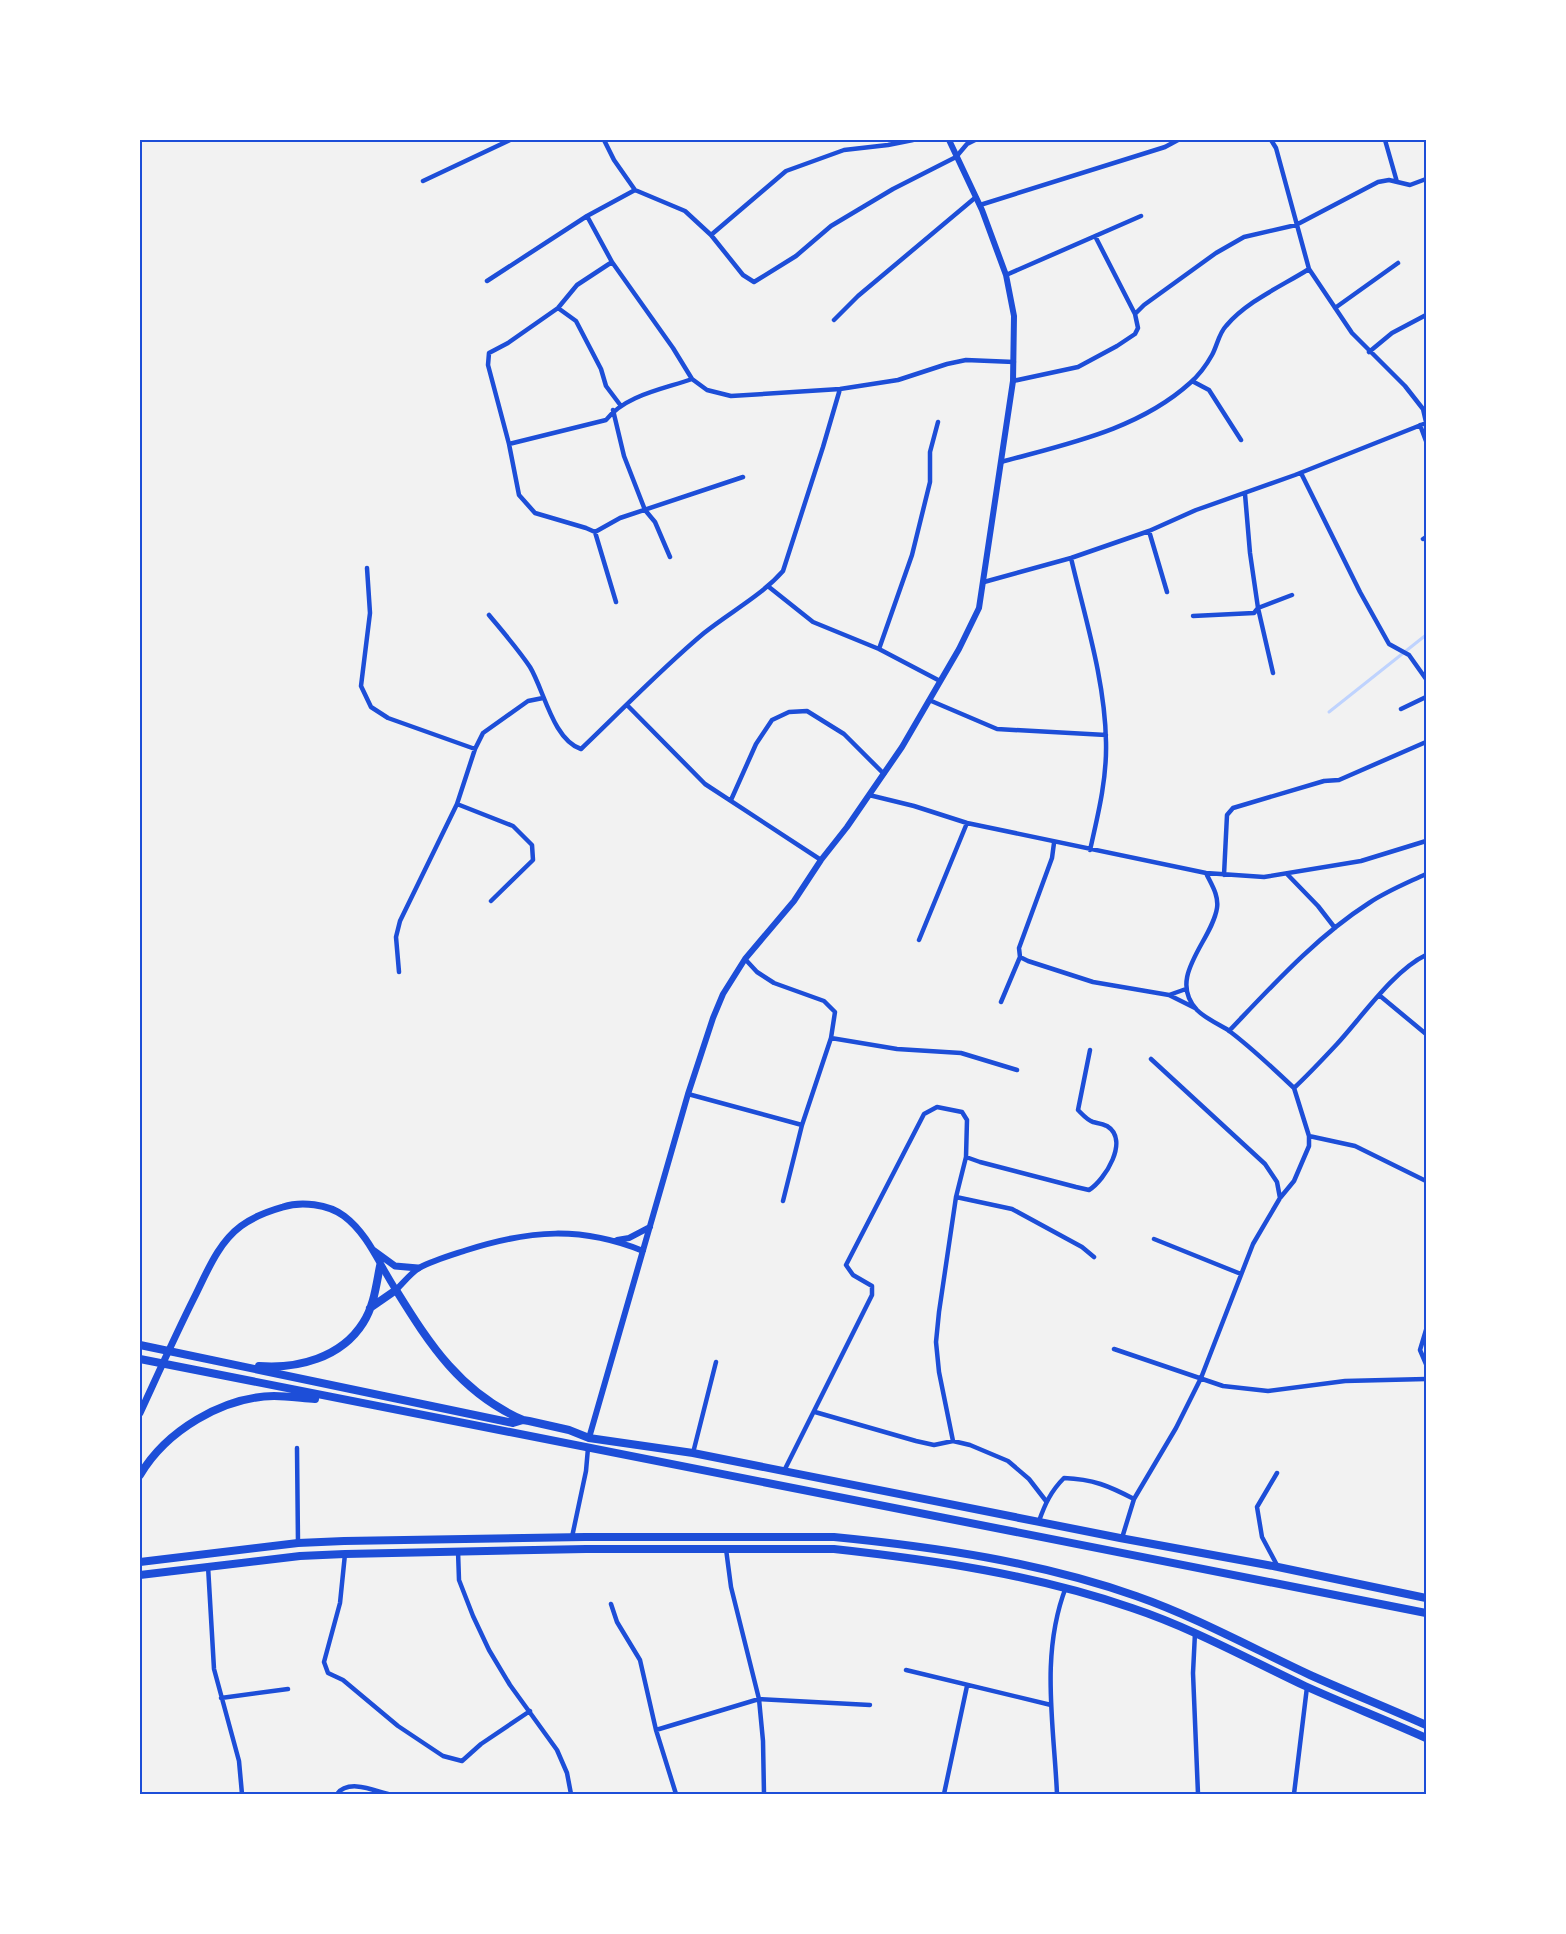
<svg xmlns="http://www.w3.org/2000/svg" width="1566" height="1934" viewBox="0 0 1566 1934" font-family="'Golos Text',sans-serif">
<rect width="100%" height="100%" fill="#f2f2f2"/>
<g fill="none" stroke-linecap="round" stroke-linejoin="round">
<path stroke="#bfd3fe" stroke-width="3" d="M 1329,712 L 1426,635"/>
<path stroke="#1d4ed8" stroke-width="4.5" d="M 604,140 L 614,160 L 635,190 L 685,211 L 711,235 L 743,275 L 754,282 L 796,256 L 831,226 L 893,189 L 956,157 L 967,144 L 975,140
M 1271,140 L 1276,148 L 1309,269 L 1352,333 L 1405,386 L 1423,409 L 1426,422
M 1385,140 L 1397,182
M 423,181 L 510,140
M 980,205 L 1165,147 L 1178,140
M 587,216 L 612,262 L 673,348 L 692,379
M 711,235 L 786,171 L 844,150 L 888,145 L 913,140
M 1095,236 L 1135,314
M 612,262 L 577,285 L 558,308 L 508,343 L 489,353 L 488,365 L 509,444 L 519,495 L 535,513 L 586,528 L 595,532 L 616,602
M 1006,275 L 1141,216
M 487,281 L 587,216 L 635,190
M 558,308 L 576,321 L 601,369 L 606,386 L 621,406
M 1335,308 L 1398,263
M 834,320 L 858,296 L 976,197
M 1369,352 L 1392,333 L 1426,315
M 1013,381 L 1078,367 L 1117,346 L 1135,334 L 1138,328 L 1135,314 L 1144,305 L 1216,253 L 1244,237 L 1296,225 L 1378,182 L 1389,180 L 1410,185 L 1426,179
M 1192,381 L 1209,390 L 1241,440
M 613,410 L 624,456 L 645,510 L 655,522 L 670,557
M 1420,425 L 1426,441
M 509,444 L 606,420 C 625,395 664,389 692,379 L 707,390 L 731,396 L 840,389 L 898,380 L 947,364 L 966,360 L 1014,362
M 1001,462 C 1066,444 1138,430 1190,383 C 1198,376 1207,364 1212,355 C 1217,346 1219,333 1226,326 C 1247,301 1282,286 1309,269
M 1301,473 L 1360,592 L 1389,644 L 1409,655 L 1426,679
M 1245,494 L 1250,553 L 1258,608 L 1273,673
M 1149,531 L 1167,592
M 595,532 L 620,518 L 743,477
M 1423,539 L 1426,537
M 1071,558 C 1085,618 1105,680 1106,742 C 1107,779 1098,815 1090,850
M 367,568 L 370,613 L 361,686 L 371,707 L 388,718 L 475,749
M 984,582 L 1071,558 L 1149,531 L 1196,510 L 1295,475 L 1426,423
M 769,587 L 813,622 L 879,649 L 940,681
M 489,615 C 503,632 518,649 530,667 C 544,690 553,740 581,749 C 622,710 661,669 704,633 C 730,612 761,596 783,571 L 823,447 L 840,389
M 1193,616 L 1254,613 L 1258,608 L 1292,595
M 879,649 L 912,555 L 930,482 L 930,452 L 938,422
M 929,700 L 997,729 L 1106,735
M 627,705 L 705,784 L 821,860
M 1401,709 L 1426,697
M 869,795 L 914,806 L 967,823 L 1206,873 L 1264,877 L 1361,861 L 1426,841
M 731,800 L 756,744 L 772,720 L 789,712 L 807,711 L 844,734 L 884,774
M 457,804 L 513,826 L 532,845 L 533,860 L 491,901
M 1206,873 C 1211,884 1219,895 1217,908 C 1212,941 1166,977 1197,1010 C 1205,1018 1218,1024 1228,1030 C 1252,1048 1273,1068 1294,1088
M 1287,874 L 1318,906 L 1335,928
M 1224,875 L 1227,815 L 1233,808 L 1324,781 L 1339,780 L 1426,742
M 919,940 L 967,823
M 1020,957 L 1028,961 L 1093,982 L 1169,995 L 1195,1008
M 745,959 L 757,972 L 774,983 L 824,1001 L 835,1012 L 831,1038 L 802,1125 L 783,1201
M 399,972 L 396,937 L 400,921 L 457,804 L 475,749 L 483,733 L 528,701 L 543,698
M 1169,995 L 1186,989
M 1379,995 L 1426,1034
M 1001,1002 L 1020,957 L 1019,948 L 1052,858 L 1054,843
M 1229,1031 C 1272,986 1316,937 1369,903 C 1387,891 1407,883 1426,874
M 831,1038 L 897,1049 L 961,1053 L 1017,1070
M 1151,1059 L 1265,1164 L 1277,1182 L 1280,1198
M 688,1094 L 802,1125
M 1309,1136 L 1355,1146 L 1426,1181
M 966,1157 L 980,1162 L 1076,1187 L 1089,1190 C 1105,1180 1130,1140 1107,1126 C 1103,1124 1097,1123 1093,1122 C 1087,1120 1083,1115 1078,1110 L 1090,1050
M 956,1197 L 1012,1209 L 1082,1247 L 1094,1257
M 1154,1239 L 1241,1274
M 1426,1330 L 1420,1350 L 1426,1364
M 1114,1349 L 1223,1386 L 1268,1391 L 1345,1381 L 1426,1379
M 815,1412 L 916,1441 L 934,1445 L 953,1441 L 970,1445 L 1008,1461 L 1029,1479 L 1046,1501
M 297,1448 L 298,1543
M 693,1453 L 716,1362
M 784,1471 L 872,1295 L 872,1286 L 853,1275 L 846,1265 L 924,1114 L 937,1107 L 962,1112 L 967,1120 L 966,1157 L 956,1197 L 939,1312 L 936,1342 L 939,1372 L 953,1441
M 1277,1473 L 1257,1507 L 1262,1537 L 1278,1567
M 1039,1521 C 1045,1504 1051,1491 1064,1478 C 1093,1479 1109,1486 1134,1499
M 572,1537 L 586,1471 L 588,1448
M 1122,1538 L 1134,1499 L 1176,1428 L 1201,1378 L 1253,1244 L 1280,1198 L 1294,1181 L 1309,1146 L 1309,1136 L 1294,1088 C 1309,1074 1323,1059 1337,1044 C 1361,1018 1394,970 1426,955
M 726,1549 L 731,1587 L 759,1699 L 763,1741 L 764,1794
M 458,1551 L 459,1580 L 473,1616 L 489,1650 L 510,1685 L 557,1750 L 567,1773 L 571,1794
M 345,1554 L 340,1603 L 324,1662 L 328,1673 L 343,1680 L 398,1726 L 443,1756 L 462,1761 L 481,1744 L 530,1711
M 208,1566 L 214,1669 L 239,1761 L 242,1794
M 611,1604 L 617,1622 L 640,1660 L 656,1730 L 676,1794
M 1195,1633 L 1193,1673 L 1198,1794
M 906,1670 L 1051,1705
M 221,1698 L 288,1689
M 656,1730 L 759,1699 L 870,1705
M 337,1794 C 348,1779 373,1790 388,1794
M 944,1794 L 967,1686
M 1057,1794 C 1054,1725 1040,1654 1066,1587
M 1294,1794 L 1307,1687"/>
<path stroke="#1d4ed8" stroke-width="6" d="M 617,1240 L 629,1238 L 650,1227
M 396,1290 C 403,1283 411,1273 419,1268 C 434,1260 452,1255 467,1250 C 530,1230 581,1226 643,1251
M 589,1438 L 688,1094 L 713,1018 L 723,994 L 745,959 L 794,901 L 821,860 L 847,827 L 902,747 L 959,649 L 979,608 L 1013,381 L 1014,316 L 1006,275 L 982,210 L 949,140"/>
<path stroke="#1d4ed8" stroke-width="7" d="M 373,1250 L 395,1266 L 418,1268
M 140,1413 C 158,1374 175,1336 194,1298 C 207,1272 218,1243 241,1226 C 253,1217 269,1211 283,1207 C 301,1201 328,1204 344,1216 C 368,1234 379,1264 396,1290"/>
<path stroke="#1d4ed8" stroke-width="8" d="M 140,1562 L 298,1543 L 344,1541 L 585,1537 L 834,1537 C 936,1547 1039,1562 1136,1596 C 1196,1617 1252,1648 1310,1675 C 1348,1692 1388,1708 1426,1725
M 140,1575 L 300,1556 L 345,1554 L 586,1549 L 834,1549 C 935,1560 1036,1575 1132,1608 C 1192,1628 1248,1659 1305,1686 C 1345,1704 1386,1720 1426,1738"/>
<path stroke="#1d4ed8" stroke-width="8" d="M 370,1308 L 396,1290 C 430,1345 461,1393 523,1420
M 140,1345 L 513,1423 L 523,1420 L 529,1421 L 569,1430 L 589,1438 L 693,1453 L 1120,1538 L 1278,1567 L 1426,1598
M 140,1359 L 1426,1613
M 259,1366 C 297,1369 341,1358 363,1323 C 374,1306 376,1286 380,1266
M 140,1475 C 166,1431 222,1397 274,1396 C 287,1396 301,1398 315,1399"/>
</g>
<rect width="1566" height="1934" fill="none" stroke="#ffffff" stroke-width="282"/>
<rect x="141" y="141" width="1284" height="1652" fill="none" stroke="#1d4ed8" stroke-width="2"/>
</svg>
